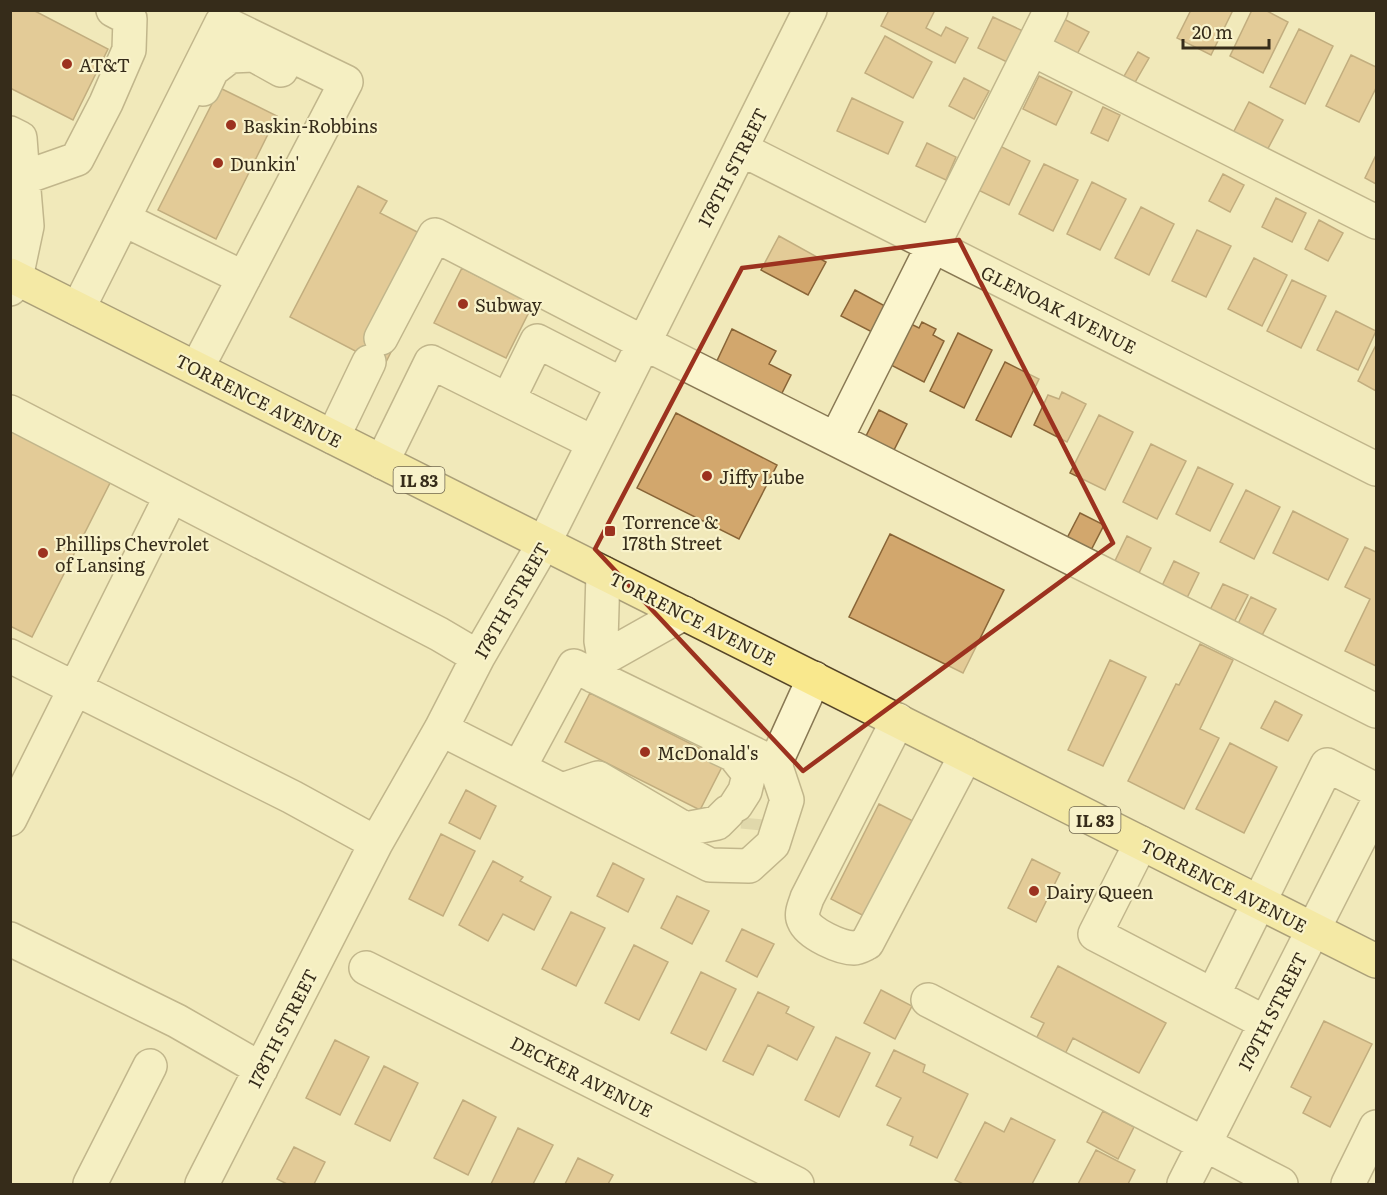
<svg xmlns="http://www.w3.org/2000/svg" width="1387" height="1195" viewBox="0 0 1387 1195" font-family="Literata,serif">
<rect width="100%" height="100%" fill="#f1e9ba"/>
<path fill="#d2a76d" stroke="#896537" stroke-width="1.5" d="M 10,10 L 33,10 L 108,49 L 73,120 L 10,88 Z
M 889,10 L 935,10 L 926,28 L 941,36 L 946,27 L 968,38 L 955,63 L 881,26 Z
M 1191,10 L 1233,10 L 1211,55 L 1177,38 Z
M 1252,10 L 1265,10 L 1288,22 L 1263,73 L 1230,56 Z
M 993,17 L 1023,31 L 1007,62 L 978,48 Z
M 1060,17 L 1089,32 L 1076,56 L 1047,40 Z
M 1299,29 L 1333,46 L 1305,104 L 1270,87 Z
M 885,36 L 932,62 L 913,98 L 865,73 Z
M 1138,52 L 1149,58 L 1134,84 L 1123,78 Z
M 1351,55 L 1376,67 L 1376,88 L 1359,122 L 1326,106 Z
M 1039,76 L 1072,92 L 1056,125 L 1023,109 Z
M 964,78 L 989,91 L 974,119 L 949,106 Z
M 220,88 L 277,116 L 216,239 L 158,210 Z
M 852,98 L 903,122 L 888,154 L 837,131 Z
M 1249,102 L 1283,120 L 1265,154 L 1231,137 Z
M 1103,107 L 1120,115 L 1108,141 L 1091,133 Z
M 927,143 L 956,157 L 946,180 L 916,166 Z
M 996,144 L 1030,161 L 1009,205 L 974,188 Z
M 1376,155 L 1376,184 L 1365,178 Z
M 1044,164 L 1078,180 L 1053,231 L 1019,214 Z
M 1223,174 L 1244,185 L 1230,212 L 1209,201 Z
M 1092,182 L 1126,199 L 1100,250 L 1067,234 Z
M 358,186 L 387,201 L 380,213 L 423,235 L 397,340 L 384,366 L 290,317 Z
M 1276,198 L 1306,213 L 1292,242 L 1262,227 Z
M 1141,207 L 1174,224 L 1149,275 L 1115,258 Z
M 1319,220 L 1343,233 L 1328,261 L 1305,249 Z
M 1197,230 L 1231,246 L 1206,297 L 1172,281 Z
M 779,236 L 826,262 L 808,295 L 761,270 Z
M 1254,258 L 1287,275 L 1262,326 L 1228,309 Z
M 462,268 L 533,304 L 506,358 L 434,323 Z
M 1292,280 L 1326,296 L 1301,348 L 1267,331 Z
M 855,290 L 885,306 L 872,332 L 841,316 Z
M 1336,311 L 1376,331 L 1358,370 L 1317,350 Z
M 907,322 L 919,328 L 922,322 L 936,329 L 933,335 L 944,341 L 924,382 L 887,363 Z
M 732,329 L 776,351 L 769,364 L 791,375 L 780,397 L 715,365 Z
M 958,333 L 992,350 L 964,408 L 930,391 Z
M 1376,345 L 1376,391 L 1358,381 Z
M 1005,362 L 1039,379 L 1011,437 L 976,420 Z
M 1062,392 L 1086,404 L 1067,442 L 1034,425 L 1048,395 L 1059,399 Z
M 879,410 L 907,424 L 892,454 L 864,440 Z
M 676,413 L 777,465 L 739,539 L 637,488 Z
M 1099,415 L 1133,432 L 1105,490 L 1070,473 Z
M 10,430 L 111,481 L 32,637 L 10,626 Z
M 1151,444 L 1186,461 L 1157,519 L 1123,502 Z
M 1198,467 L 1233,484 L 1210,531 L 1176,514 Z
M 1246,490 L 1280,507 L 1254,559 L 1220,542 Z
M 1293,511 L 1348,539 L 1328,580 L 1273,553 Z
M 1080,513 L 1104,525 L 1088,556 L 1064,544 Z
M 890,534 L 1004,590 L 963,673 L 849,617 Z
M 1127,536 L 1151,548 L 1136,579 L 1112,567 Z
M 1365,547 L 1376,552 L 1376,666 L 1345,651 L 1370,599 L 1345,587 Z
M 1174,561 L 1199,573 L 1184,604 L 1159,592 Z
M 1223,584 L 1248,595 L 1232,626 L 1208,614 Z
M 1251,597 L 1276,609 L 1260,639 L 1236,628 Z
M 1200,644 L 1233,660 L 1200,729 L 1219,738 L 1184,809 L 1128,781 L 1176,684 L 1179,685 Z
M 1110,660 L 1146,677 L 1103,766 L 1068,750 Z
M 590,693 L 725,761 L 700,810 L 565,742 Z
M 1275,701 L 1302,715 L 1288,741 L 1261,728 Z
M 1230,743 L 1277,767 L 1244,833 L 1196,809 Z
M 466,790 L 496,806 L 480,839 L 449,823 Z
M 879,804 L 917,823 L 868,918 L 831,899 Z
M 441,834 L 475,851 L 443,916 L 409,899 Z
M 1032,859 L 1060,873 L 1036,922 L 1008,908 Z
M 493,861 L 523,877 L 520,881 L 551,897 L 534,930 L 503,914 L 488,941 L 459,925 Z
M 613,863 L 644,879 L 628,912 L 597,896 Z
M 677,896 L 709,911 L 692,944 L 661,928 Z
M 571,912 L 605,928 L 576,986 L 542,969 Z
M 742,929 L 774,944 L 757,977 L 726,961 Z
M 634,945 L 668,962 L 639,1020 L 605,1003 Z
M 1058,966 L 1166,1023 L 1139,1073 L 1073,1038 L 1063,1058 L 1034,1043 L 1044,1023 L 1031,1017 Z
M 701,972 L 736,989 L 706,1050 L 671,1033 Z
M 881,990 L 912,1006 L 895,1039 L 864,1023 Z
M 758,992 L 789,1007 L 786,1013 L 814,1027 L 797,1060 L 768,1045 L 753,1075 L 723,1061 Z
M 1324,1021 L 1372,1044 L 1330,1127 L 1303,1113 L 1311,1097 L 1291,1087 Z
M 836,1037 L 870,1053 L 839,1117 L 805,1100 Z
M 335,1040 L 369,1057 L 340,1115 L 306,1098 Z
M 894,1050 L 925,1065 L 923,1072 L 968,1094 L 937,1158 L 910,1145 L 913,1137 L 887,1125 L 901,1098 L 876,1086 Z
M 384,1066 L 418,1083 L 390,1141 L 355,1124 Z
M 463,1100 L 496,1117 L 468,1175 L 434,1158 Z
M 1103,1111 L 1134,1127 L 1118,1159 L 1087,1142 Z
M 1011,1118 L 1055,1140 L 1032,1184 L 963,1184 L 955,1180 L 985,1122 L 1004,1132 Z
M 518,1128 L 553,1145 L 533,1184 L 491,1184 Z
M 294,1147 L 325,1162 L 314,1184 L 287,1184 L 277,1179 Z
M 1096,1150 L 1135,1170 L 1128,1184 L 1078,1184 Z
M 578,1158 L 613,1175 L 608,1184 L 565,1184 Z"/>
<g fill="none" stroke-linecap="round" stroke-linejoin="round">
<path stroke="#ccc39a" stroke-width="33" stroke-dasharray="33 16" stroke-linecap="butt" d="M 757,830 L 758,819"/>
<g stroke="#887853" stroke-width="36">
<path id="minor" d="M 1032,49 L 1376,222
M 203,89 L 212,70 L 230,56 L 254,55 L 281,70
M 10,133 L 20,138 L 23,178 L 77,159 L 106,103 L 129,50 L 130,19 L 113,10
M 741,149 L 1376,469
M 10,183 L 23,178 L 27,226 L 16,278 L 10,289
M 123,219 L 244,278
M 78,309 L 222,22 L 346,82 L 197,368
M 381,338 L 435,235 L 644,343 L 1376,711
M 508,400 L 537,341 L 623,385
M 10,412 L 439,634 L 478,657
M 333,437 L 369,362
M 836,439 L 1051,10
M 382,462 L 431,362 L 594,443
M 603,573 L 601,641 L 604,658
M 10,656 L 292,797 L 376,843
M 594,676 L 604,658 L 684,613
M 898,720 L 807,898 C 805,905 800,914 804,921 C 809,934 841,948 854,948 C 858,948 863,945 867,943 L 966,755
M 441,729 L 710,865 L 749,866 L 773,844 L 787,800 L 775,764 L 814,678
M 719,748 L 734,755 L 749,774 L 745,791 L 736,805
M 519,768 L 574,666 L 775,764
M 562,790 L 598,778 L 685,829
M 10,819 L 171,496
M 685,829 L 717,823 L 728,812
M 1141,843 L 1095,934 L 1266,1023
M 10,939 L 177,1021 L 261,1069
M 366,968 L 797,1184
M 1213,995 L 1327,765 L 1376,790
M 928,1000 L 1281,1184
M 90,1184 L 150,1066
M 202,1184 L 376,843 L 441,729 L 478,657 L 544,543 L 810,10
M 1184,1184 L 1376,806
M 1348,1184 L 1376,1127"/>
</g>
<g stroke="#554528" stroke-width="36">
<path id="major" d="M 10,275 L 1376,961"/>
</g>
<use href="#minor" stroke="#fbf5cd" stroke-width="33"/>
<use href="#major" stroke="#f9e88d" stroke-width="33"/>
</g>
<path d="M0 0H1387V1195H0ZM 959,240 L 1113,543 L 803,771 L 595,549 L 742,268 Z" fill="#f1e9ba" fill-opacity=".55" fill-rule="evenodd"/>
<path fill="none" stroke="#9c321f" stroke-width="4.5" stroke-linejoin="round" d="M 959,240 L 1113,543 L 803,771 L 595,549 L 742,268 Z"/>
<g fill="#9c321f" stroke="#f8f2ca" stroke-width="2">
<circle cx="67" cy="64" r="6"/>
<circle cx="231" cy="125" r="6"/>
<circle cx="218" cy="163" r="6"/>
<circle cx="463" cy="304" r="6"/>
<circle cx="707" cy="476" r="6"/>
<rect x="604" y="525" width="12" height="12" rx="3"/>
<circle cx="43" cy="553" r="6"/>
<circle cx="645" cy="752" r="6"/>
<circle cx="1034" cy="891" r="6"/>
</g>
<g text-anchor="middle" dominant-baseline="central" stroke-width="4.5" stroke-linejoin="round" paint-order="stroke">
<g fill="#f8f2ca" stroke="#70674f" stroke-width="1.5">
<rect x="393.5" y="467" width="51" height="26" rx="4.5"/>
<rect x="1069.5" y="807" width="51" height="26" rx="4.5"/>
</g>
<g font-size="16" font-weight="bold" fill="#362c1a">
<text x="419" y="480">IL 83</text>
<text x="1095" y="820">IL 83</text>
</g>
<g font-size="18" fill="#362c1a" stroke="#f8f2ca" text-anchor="start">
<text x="79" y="64">AT&amp;T</text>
<text x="243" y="125">Baskin-Robbins</text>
<text x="230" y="163">Dunkin'</text>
<text x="475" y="304">Subway</text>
<text x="719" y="476">Jiffy Lube</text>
<text x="622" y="521">Torrence &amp;<tspan x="622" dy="21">178th Street</tspan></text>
<text x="55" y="543">Phillips Chevrolet<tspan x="55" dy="21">of Lansing</tspan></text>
<text x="657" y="752">McDonald's</text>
<text x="1046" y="891">Dairy Queen</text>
</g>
<g font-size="18" fill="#362c1a" stroke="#f8f2ca">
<text transform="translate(732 167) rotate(-63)">178TH STREET</text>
<text transform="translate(1059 309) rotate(27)">GLENOAK AVENUE</text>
<text transform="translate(259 400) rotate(27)">TORRENCE AVENUE</text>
<text transform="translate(511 600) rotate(-60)">178TH STREET</text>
<text transform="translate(693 618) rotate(27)">TORRENCE AVENUE</text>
<text transform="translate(1224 885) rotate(27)">TORRENCE AVENUE</text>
<text transform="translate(1272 1011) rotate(-63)">179TH STREET</text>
<text transform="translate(282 1028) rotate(-63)">178TH STREET</text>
<text transform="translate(582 1076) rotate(27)">DECKER AVENUE</text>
</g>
</g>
<rect width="1387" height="1195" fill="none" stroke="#362c1a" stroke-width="24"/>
<path d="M1183 39v9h86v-9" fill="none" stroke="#362c1a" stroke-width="3"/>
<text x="1192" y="39" font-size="18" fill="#362c1a" stroke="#f8f2ca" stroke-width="4.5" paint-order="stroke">20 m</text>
</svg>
